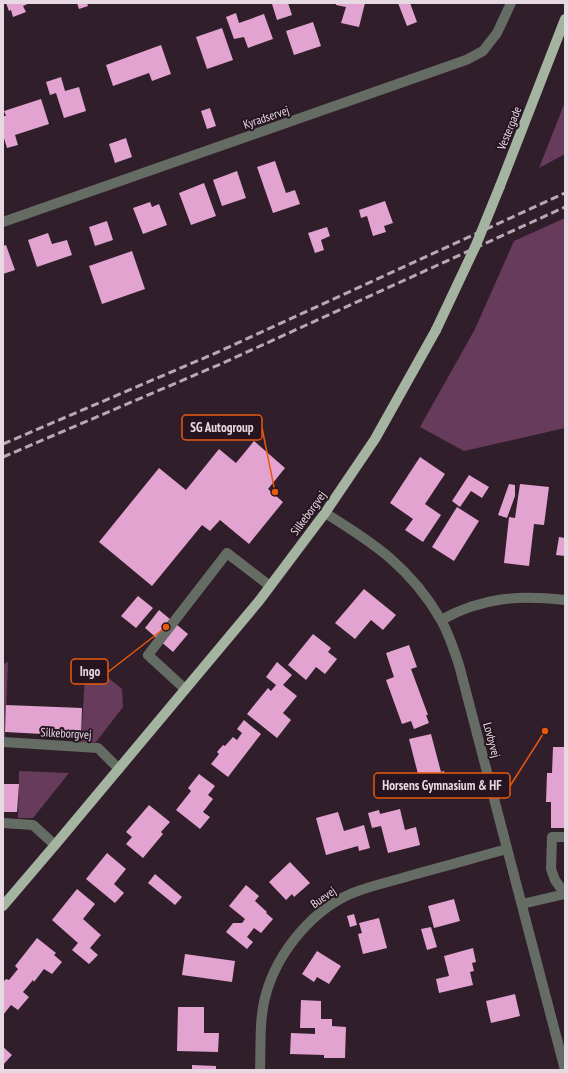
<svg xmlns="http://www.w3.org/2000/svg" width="568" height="1073" viewBox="0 0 568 1073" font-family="'PT Sans Narrow',sans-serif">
<rect width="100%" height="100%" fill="#301e2b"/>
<path fill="#673b5c" d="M 565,102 L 565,154 L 539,168 Z
M 565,218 L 565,428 L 464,451 L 420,427 L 475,329 L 514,241 Z
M 86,660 L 122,689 L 123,707 L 96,742 L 81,742 Z
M 8,662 L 5,739 L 3,739 L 3,666 L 5,663 Z
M 19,771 L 69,773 L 33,818 L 18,818 Z"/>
<path fill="#e2a3d0" d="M 6,3 L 30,3 L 23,6 L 26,12 L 13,17 L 11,10 L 9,11 Z
M 77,3 L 87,3 L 88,6 L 79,9 Z
M 274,3 L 288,3 L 292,15 L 277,20 L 272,4 Z
M 336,3 L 365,3 L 359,27 L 341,23 L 346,7 L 336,5 Z
M 398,3 L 410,3 L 417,22 L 407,26 Z
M 236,13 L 239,23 L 264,14 L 273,39 L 248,48 L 244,37 L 234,39 L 226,17 Z
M 313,22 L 321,46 L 294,55 L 286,31 Z
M 222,28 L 233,60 L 207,69 L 196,37 Z
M 161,45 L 171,74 L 152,81 L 149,73 L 113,86 L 106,65 Z
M 61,77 L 65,91 L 79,87 L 86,111 L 64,118 L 56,93 L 50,95 L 46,82 Z
M 41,99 L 49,124 L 15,135 L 18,145 L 7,148 L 3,135 L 3,116 L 6,116 L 4,111 Z
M 210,108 L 216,126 L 207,129 L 201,111 Z
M 126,138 L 132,157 L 115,163 L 109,144 Z
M 275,161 L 286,193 L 295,190 L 300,204 L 273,213 L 257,167 Z
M 237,171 L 246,198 L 222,206 L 213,180 Z
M 204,183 L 216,216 L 191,225 L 179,193 Z
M 385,201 L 393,223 L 384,226 L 386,232 L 373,236 L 367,216 L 361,218 L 359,210 Z
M 150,202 L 152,207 L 159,204 L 167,225 L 143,234 L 133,208 Z
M 107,221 L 113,240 L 95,246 L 89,227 Z
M 327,227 L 330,236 L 321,240 L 324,250 L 315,253 L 308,233 Z
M 48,233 L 52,244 L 67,240 L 72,255 L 37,267 L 28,240 Z
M 6,245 L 15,270 L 3,274 L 3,246 Z
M 132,251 L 145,289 L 102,304 L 89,266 Z
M 254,441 L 285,468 L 268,489 L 283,502 L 249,544 L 220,520 L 210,531 L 202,525 L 152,586 L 99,542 L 159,468 L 186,490 L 219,449 L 236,463 Z
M 420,457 L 445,474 L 425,504 L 441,515 L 423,542 L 405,530 L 413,519 L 390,503 Z
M 469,475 L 489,487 L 482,498 L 471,491 L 460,507 L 452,501 Z
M 509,484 L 515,485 L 515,496 L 507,518 L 498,515 Z
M 520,484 L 549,487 L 544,525 L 534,524 L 529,566 L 504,563 L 509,517 L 515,518 Z
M 457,507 L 479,521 L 454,561 L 432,547 Z
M 559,537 L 565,538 L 565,556 L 556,555 Z
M 364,589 L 396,615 L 383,630 L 371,620 L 355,639 L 335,623 Z
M 138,596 L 153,608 L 136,628 L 121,616 Z
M 159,610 L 188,634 L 173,652 L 145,628 Z
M 313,634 L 331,648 L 328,652 L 337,659 L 325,674 L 316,667 L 306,680 L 288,665 Z
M 409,645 L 417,667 L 411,669 L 428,715 L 426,715 L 429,723 L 414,729 L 411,721 L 402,724 L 386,680 L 394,677 L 386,653 Z
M 277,662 L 292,675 L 283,685 L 297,696 L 283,713 L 291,720 L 277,738 L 247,714 L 268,688 L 271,691 L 276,685 L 266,677 Z
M 6,705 L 82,708 L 81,736 L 5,732 Z
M 244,720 L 261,734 L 228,777 L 211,764 L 219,754 L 217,752 L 223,745 L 225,746 L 233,737 L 237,740 L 242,733 L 237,729 Z
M 431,734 L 441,772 L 444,771 L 447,783 L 427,789 L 424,777 L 419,778 L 409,739 Z
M 553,747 L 565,747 L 565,828 L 551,828 L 551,802 L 546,802 L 547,773 L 552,773 Z
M 199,774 L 215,786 L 208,795 L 213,799 L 203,812 L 210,817 L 200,829 L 176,810 L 191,791 L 188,788 Z
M 3,784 L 19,784 L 17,812 L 3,812 Z
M 149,805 L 170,822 L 161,832 L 163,834 L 143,858 L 126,844 L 132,837 L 126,832 Z
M 400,809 L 405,830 L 416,827 L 420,845 L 388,853 L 381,826 L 372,828 L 368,813 L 379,810 L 380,814 Z
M 338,812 L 344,831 L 364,825 L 370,848 L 359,851 L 358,846 L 326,855 L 316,818 Z
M 107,853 L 126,869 L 114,884 L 124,893 L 115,903 L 86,879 Z
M 290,862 L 310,883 L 294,897 L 292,894 L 286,900 L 269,882 Z
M 155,874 L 182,897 L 175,905 L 148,883 Z
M 246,885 L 259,896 L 255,901 L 267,912 L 266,913 L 273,919 L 261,933 L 254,928 L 247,937 L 253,942 L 247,949 L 226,932 L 233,923 L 242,923 L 245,919 L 229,906 Z
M 77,889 L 95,904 L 83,919 L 101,935 L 90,948 L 98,955 L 89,964 L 72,950 L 78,943 L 52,920 Z
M 454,899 L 460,921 L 434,928 L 428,906 Z
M 354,914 L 357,925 L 350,927 L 347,916 Z
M 379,918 L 387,948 L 363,954 L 358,934 L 362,933 L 359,923 Z
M 431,927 L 437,947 L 427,950 L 421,929 Z
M 37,938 L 56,953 L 54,955 L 62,962 L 52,974 L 44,969 L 34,982 L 33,980 L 23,992 L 29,997 L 18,1010 L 11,1005 L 3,1015 L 3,982 L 6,979 L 9,980 L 18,969 L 15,966 Z
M 473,948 L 476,962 L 472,963 L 474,971 L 470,972 L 473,985 L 439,993 L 436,979 L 449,976 L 444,956 Z
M 317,951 L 341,966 L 329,984 L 317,977 L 314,982 L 302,974 Z
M 185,954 L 235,961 L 232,982 L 182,975 Z
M 515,994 L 520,1016 L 491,1023 L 486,1001 Z
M 301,1000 L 321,1001 L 321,1019 L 332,1019 L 332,1026 L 346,1027 L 345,1058 L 324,1058 L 324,1055 L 290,1054 L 291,1033 L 315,1034 L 315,1028 L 300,1028 Z
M 178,1007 L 204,1007 L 204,1033 L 219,1033 L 218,1052 L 177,1051 Z
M 3,1047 L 12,1055 L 3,1065 Z
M 192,1065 L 216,1066 L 216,1070 L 192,1070 Z"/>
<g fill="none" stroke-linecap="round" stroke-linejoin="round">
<path stroke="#656c63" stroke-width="10" d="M 3,222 L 466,60 L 483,51 L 497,33 L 511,3
M 325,513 C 374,543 411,568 441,620 C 449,634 454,650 459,665 L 565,1070
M 441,620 C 483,597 518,595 565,600
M 185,689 L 148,655 L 227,553 L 270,586
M 3,742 L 98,748 L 119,769
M 3,823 L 33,825 L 55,845
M 522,904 L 565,894 L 555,880 L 551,869 L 552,837 L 565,837
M 260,1070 C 261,1045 259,1018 266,994 C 278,951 315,906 358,891 C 377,884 397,880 416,874 C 447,866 477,857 507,849"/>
<path stroke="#a5b3a1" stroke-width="10" d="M 500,186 L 565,19
M 3,906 L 55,845 L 259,601 L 325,513 L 375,439 L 436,330"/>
<path stroke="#b7a8b3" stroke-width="3" stroke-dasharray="8 4" stroke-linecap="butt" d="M 3,444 L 218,352 L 565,193
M 3,457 L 223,363 L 565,207"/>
<path stroke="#a5b3a1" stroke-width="10" d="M 436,330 L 476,245 L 500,186"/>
</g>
<g text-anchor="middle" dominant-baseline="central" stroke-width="4" stroke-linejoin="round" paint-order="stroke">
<g font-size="12" fill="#e6d9e2" stroke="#261521">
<text transform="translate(266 117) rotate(-19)">Kyradservej</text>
<text transform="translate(509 128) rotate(-68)">Vestergade</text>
<text transform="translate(308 513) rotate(-54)">Silkeborgvej</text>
<text transform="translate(66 733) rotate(3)">Silkeborgvej</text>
<text transform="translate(492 740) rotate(75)">Lovbyvej</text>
<text transform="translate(323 897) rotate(-35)">Buevej</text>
</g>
</g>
<path fill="none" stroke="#e8590c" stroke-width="1.5" d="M275 492L262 428M166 627L108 672M545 731L510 786"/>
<g fill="#e8590c" stroke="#261521" stroke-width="1.5">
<circle cx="275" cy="492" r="4"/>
<circle cx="166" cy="627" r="4"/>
<circle cx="545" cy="731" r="4"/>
</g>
<g fill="#261521" stroke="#e8590c" stroke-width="1.5">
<rect x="182" y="415" width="80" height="25" rx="4"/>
<rect x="71" y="659" width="37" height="25" rx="4"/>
<rect x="374" y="773" width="136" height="25" rx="4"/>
</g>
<g font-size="13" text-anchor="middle" font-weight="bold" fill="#e6d9e2">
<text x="222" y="432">SG Autogroup</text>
<text x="90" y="676">Ingo</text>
<text x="442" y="790">Horsens Gymnasium &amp; HF</text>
</g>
<rect width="568" height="1073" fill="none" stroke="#e6d9e2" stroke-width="8"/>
</svg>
